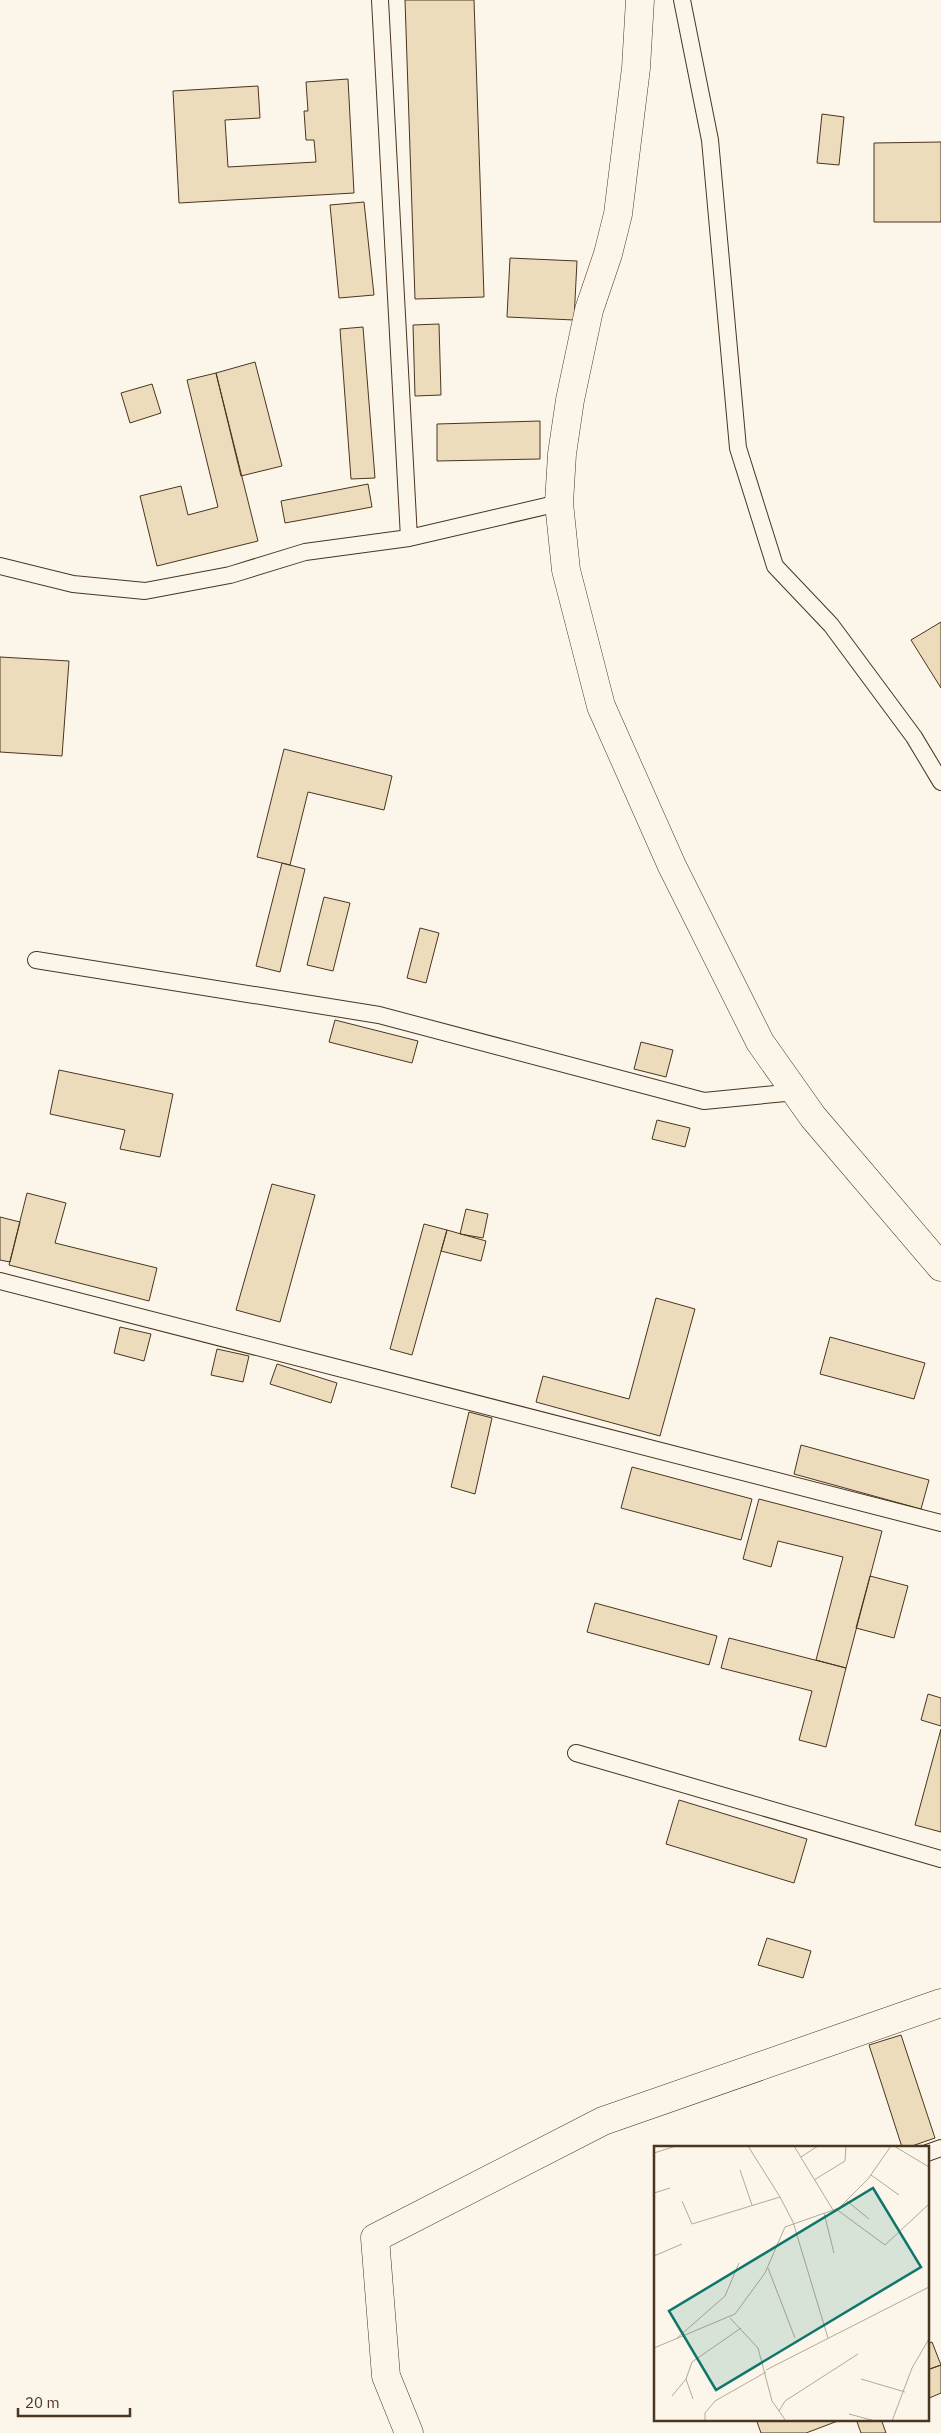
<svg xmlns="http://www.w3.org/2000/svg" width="941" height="2433" viewBox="0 0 941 2433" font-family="'IBM Plex Sans',sans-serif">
<rect width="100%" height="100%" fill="#fbf6e9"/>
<path fill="#ecdcbc" stroke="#4a3520" d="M 405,0 L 474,0 L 484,297 L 415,299 Z
M 348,79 L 354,193 L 179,203 L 173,91 L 258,86 L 260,118 L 225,120 L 228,167 L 316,162 L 314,140 L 306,140 L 304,111 L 308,111 L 306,82 Z
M 822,114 L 844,117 L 839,165 L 817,163 Z
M 941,142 L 941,222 L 874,222 L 874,143 Z
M 364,202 L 374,295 L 339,298 L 330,205 Z
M 510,258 L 577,261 L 574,320 L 507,317 Z
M 439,324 L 441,395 L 415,396 L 413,325 Z
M 363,327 L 375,478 L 351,479 L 340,329 Z
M 255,362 L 282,466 L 241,476 L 216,373 Z
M 216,373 L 258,541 L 157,566 L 140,496 L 181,486 L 188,515 L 218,507 L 187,380 Z
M 152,384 L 161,413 L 130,423 L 121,393 Z
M 540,421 L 540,459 L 437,461 L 437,424 Z
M 368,484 L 372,507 L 285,523 L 281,501 Z
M 941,622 L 941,688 L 911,640 Z
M 0,657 L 69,661 L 62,756 L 0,752 Z
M 284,749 L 392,776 L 384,810 L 308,792 L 290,865 L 257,857 Z
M 282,863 L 305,869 L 280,972 L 256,966 Z
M 324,897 L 350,903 L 333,971 L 307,965 Z
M 420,928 L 439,933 L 426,983 L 407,978 Z
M 335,1020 L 418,1041 L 412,1063 L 329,1042 Z
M 641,1042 L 673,1050 L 666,1077 L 634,1069 Z
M 59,1070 L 173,1094 L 160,1157 L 120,1149 L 125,1130 L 50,1114 Z
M 657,1120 L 690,1128 L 685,1147 L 652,1139 Z
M 272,1184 L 315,1195 L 280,1322 L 236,1310 Z
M 27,1193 L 66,1203 L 55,1243 L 157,1268 L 149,1301 L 9,1265 Z
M 466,1209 L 488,1214 L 483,1238 L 460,1234 Z
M 0,1217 L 20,1222 L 10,1262 L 0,1260 Z
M 424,1224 L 447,1230 L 412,1355 L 390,1349 Z
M 447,1230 L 486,1241 L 481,1261 L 441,1251 Z
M 656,1298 L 695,1309 L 660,1436 L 536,1402 L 543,1376 L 629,1399 Z
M 120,1327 L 151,1334 L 144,1361 L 114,1353 Z
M 830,1337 L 925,1363 L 914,1399 L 820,1374 Z
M 217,1349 L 249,1356 L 243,1382 L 211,1375 Z
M 277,1364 L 337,1383 L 331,1403 L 270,1384 Z
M 469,1412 L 492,1418 L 475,1494 L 451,1487 Z
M 801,1445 L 929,1480 L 921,1509 L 794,1474 Z
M 632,1467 L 752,1499 L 741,1540 L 621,1508 Z
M 759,1499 L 882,1531 L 846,1668 L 816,1660 L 843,1557 L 778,1541 L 771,1567 L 743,1559 Z
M 870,1576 L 908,1586 L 894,1638 L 856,1628 Z
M 595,1603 L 717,1636 L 709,1665 L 587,1632 Z
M 729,1638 L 846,1668 L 826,1747 L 799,1740 L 812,1691 L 721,1668 Z
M 928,1694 L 941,1698 L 941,1726 L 921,1720 Z
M 941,1729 L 941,1832 L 915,1825 Z
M 679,1800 L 807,1839 L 794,1883 L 666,1844 Z
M 767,1938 L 811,1951 L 803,1978 L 758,1965 Z
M 901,2035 L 935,2138 L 909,2147 L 902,2147 L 869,2045 Z
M 932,2342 L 941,2365 L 927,2370 L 927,2344 Z
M 941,2365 L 941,2393 L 927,2399 L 927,2370 Z
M 756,2419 L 843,2419 L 806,2433 L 761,2433 Z
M 856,2419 L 881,2419 L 886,2433 L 861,2433 Z"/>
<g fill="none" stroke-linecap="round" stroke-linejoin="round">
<g stroke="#4a3520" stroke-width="18">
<path id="service" d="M 380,0 L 409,538
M 682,0 L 710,140 L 738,448 L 775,566 L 831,625 L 914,737 L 941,782
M 0,566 L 73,584 L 145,591 L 230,575 L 305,552 L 409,538 L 559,503
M 36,960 L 379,1015 L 704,1101 L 796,1092
M 0,1281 L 941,1523
M 576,1753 L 941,1859
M 927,2153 L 941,2148"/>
</g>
<g stroke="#4a3520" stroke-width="29">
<path id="minor" d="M 640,0 L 636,68 L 618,214 L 608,254 L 589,310 L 570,400 L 562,454 L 559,503 L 566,570 L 601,706 L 672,866 L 760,1042 L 813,1117 L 941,1267
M 409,2433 L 386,2376 L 375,2238 L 603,2121 L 941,2003"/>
</g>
<use href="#service" stroke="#fbf6e9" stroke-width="16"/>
<use href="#minor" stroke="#fbf6e9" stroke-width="28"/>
</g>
<g transform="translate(654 2146)">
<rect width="275" height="275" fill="#fbf6e9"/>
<path fill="none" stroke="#b4a999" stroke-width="1" d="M 94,0 L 126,51M 140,0 L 179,64M 240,0 L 275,21M 0,7 L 22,0M 147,11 L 164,0M 86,24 L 98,59M 217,29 L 245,49M 160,34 L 191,15 L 192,0M 0,47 L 16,42M 28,55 L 38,78 L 126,51 L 139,76 L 174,192M 193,55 L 215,73M 182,63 L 231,99 L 275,58M 170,67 L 180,107M 0,110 L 28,98M 114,122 L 141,192M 76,172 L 104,202 L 118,255 L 132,275M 22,193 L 71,150 L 85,117M 0,202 L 81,168 L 111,127 L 131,81 L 185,62 L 214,33 L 237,0M 112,224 L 275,141M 207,233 L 251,246M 18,250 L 32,233M 39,253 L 32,233 L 38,216 L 87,182M 125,265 L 131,255 L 204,208M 195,268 L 221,275M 51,275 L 51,267 L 61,255 L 112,226M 238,275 L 258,222 L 275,193"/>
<path fill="#0f766e" fill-opacity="0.15" stroke="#0f766e" stroke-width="2.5" d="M 219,42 L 267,121 L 62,244 L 15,165 Z"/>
<rect width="275" height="275" fill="none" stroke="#4a3520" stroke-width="2.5"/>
</g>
<path d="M18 2408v8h112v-8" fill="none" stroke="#4a3520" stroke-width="2.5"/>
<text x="25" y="2408" font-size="15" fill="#4a3520" stroke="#fbf6e9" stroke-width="4" paint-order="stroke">20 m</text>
</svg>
